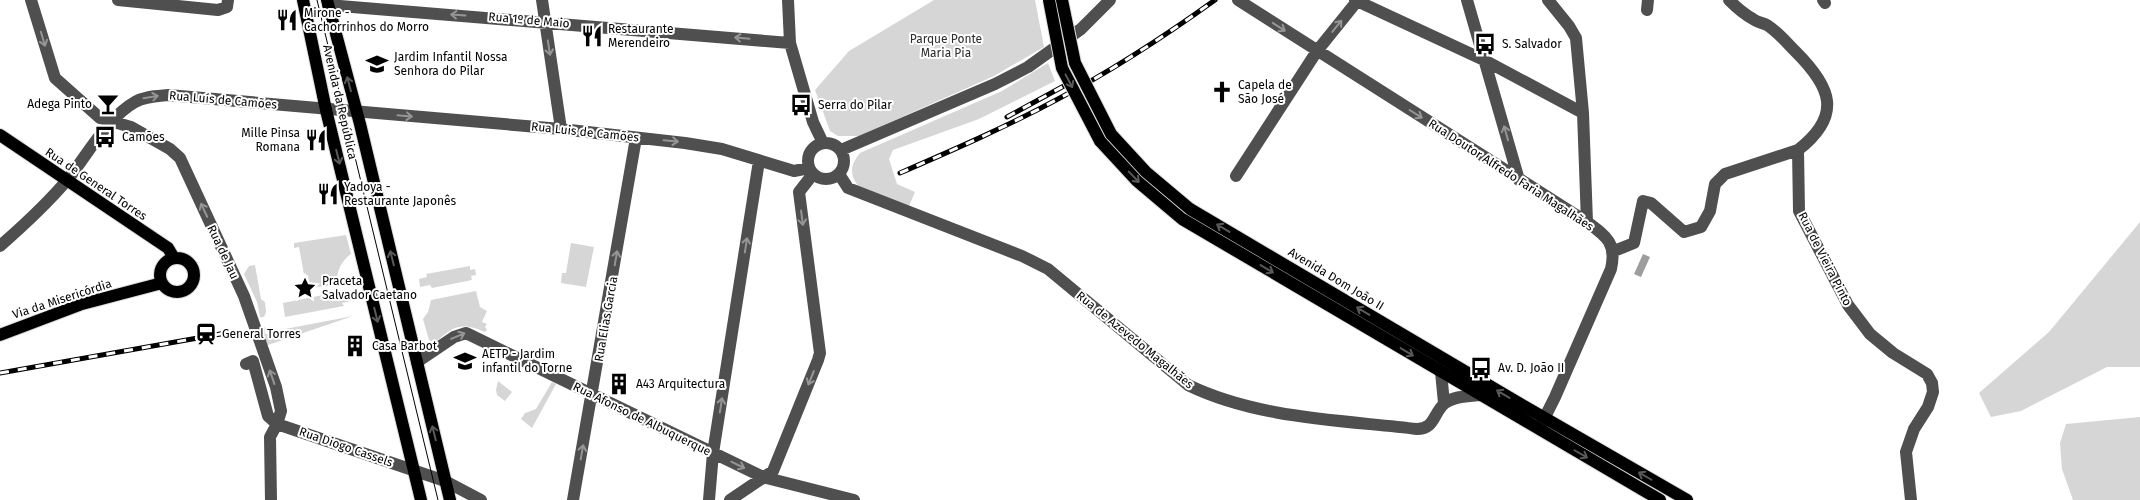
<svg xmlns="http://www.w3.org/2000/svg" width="2140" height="500" viewBox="0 0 2140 500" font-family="'Fira Sans',sans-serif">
<rect width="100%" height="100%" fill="#fff"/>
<path fill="#d6d6d6" d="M 934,0 L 1035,0 L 1044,47 L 994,76 L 859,136 L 838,136 L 830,131 L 815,90 L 849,51 Z
M 1048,63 L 1055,81 L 979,119 L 893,150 L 889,159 L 897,184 L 915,192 L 909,206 L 859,187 C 849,175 850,165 860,153 L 1002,91 Z
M 2140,222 L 2140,367 L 2107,367 L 2021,411 L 1991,417 L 1979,393 L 2049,332 Z
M 346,235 L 351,254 C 341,261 336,272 337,285 L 310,288 L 308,275 L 304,275 L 299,247 L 294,248 L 294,243 Z
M 571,243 L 594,247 L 586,287 L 561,283 L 562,273 L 566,273 Z
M 255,265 L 261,299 L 265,302 L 266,312 L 264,317 L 260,317 L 257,302 L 244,274 L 249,266 Z
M 470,266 L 470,270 L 475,269 L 476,275 L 471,276 L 472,280 L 432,288 L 430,285 L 420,287 L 419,279 L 427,277 L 426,274 Z
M 476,291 L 480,307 L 487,311 L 482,322 L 487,324 L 485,327 L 487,330 L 485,332 C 461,322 453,326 435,343 L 429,340 L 423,319 L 428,312 L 431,300 Z
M 338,292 L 339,295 L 350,293 L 351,301 L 342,303 L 344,306 L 285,317 L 283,303 Z
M 353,316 L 265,346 L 260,328 L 265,327 L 265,333 L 270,336 L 277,336 L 285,329 Z
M 498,381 L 512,392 L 505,401 L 497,395 L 496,390 Z
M 552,382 L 556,384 L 532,428 L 521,419 L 525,413 L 536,409 Z
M 2140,417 L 2140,500 L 2073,500 L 2062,469 L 2060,443 L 2066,424 Z"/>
<path fill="#9d9d9d" d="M 1643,254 L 1650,257 L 1641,277 L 1634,274 Z"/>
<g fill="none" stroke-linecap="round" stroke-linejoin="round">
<g stroke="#dbdbdb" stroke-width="14">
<path id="major" d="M 303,0 L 326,110 L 421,500
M 327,0 L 360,124 L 450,500
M 1111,134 L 1146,172 L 1190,209 L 1522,405 L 1687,500
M 0,135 L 168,248 L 174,258
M 1100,141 L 1137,181 L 1182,219 L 1660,500
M160 275a17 17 0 1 1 34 0a17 17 0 1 1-34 0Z
M 0,335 L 82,304 L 162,283"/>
</g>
<path stroke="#4f4f4f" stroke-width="12" d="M 31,0 L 55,78 L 100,118 L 131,127 L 170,149 L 180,158 L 244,296 L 276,387 L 281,411 L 277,424 L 270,437 L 271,500
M 118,0 L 218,10 L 227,7 L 228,0
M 542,0 L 561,129
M 788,0 L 790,43 L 813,122 L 823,143
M 1238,0 L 1587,222 C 1606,236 1617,243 1611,269 L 1555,397 L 1540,427
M 1355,0 L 1484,60 L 1583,113
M 1467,0 L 1519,180
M 1548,0 L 1569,26 L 1576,38 L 1583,113 L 1587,222
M 1729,0 C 1736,7 1744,14 1753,19 C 1757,22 1763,23 1767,25 C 1778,32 1787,43 1796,52 C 1831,87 1843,115 1798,150 L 1799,211 L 1848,305 L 1870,334 L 1893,353 L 1927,374 L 1932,383 L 1933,392 L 1928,407 L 1914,429 L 1906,452 L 1911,500
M 1823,0 L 1825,3
M 328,5 L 790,43
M 1647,10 L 1648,0
M808 161a18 18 0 1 1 36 0a18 18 0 1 1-36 0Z
M 841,150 L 995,84 L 1028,67 L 1081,29 L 1110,0
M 839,174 L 848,188 L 1022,256 L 1048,269 L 1188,385 C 1258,419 1342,420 1417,429 C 1435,429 1433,413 1445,403 C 1454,396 1469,396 1480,395
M 1236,176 L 1317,51 L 1358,0
M 0,246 C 24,225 47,204 68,179 C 87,155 108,117 135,102 C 145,96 157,96 168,95 L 561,129 L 685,143 L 722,149 L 794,171 L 809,168
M 1614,251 L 1634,243 L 1643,201 L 1651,203 L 1684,232 L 1701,227 L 1710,211 L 1715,184 L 1725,174 L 1798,150
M 417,362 L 454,337 L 466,333 L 763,477 L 854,500
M 246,364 L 253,361 L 268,416 L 277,424 L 445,481 L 481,500
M 1441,372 L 1444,403
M 573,500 L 636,138
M 709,500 L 713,453 L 759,161
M 730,500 L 773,471 L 818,360 L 820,353 L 799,192 L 813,174"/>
<use href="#major" stroke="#000" stroke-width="12"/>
<path stroke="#000" stroke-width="1" d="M 317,0 L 438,500"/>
<g stroke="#000" stroke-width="5">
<path id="rail" d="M 1007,117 L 1084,75
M 900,173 C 953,150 1006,127 1058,99 C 1113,70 1165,36 1215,0
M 0,373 L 226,333"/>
</g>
<use href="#rail" stroke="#fff" stroke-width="3" stroke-dasharray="9" stroke-linecap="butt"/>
<g stroke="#dbdbdb" stroke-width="14" stroke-linecap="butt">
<path id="major-bridge" d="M 1049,0 L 1062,68 L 1100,141
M 1062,0 L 1075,63 L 1111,134"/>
</g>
<use href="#major-bridge" stroke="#000" stroke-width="12"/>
</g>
<defs><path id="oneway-shaft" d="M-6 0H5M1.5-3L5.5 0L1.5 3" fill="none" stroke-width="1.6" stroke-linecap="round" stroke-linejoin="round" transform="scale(1.25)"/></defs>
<g stroke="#959595">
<use href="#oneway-shaft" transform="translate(458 15) rotate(-176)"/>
<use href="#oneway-shaft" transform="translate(1337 26) rotate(-51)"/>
<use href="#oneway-shaft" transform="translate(1279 27) rotate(33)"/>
<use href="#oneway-shaft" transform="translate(742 38) rotate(-175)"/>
<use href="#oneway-shaft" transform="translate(43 39) rotate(73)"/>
<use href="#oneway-shaft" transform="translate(549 48) rotate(81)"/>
<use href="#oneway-shaft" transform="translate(151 97) rotate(-9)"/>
<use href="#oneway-shaft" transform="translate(1416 114) rotate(32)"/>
<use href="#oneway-shaft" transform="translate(405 116) rotate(5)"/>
<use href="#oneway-shaft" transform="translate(1506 133) rotate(-106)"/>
<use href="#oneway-shaft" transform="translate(671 141) rotate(5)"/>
<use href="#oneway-shaft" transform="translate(204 210) rotate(-115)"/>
<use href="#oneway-shaft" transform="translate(802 218) rotate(83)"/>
<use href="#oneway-shaft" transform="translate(746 245) rotate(-81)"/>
<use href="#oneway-shaft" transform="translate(616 258) rotate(-80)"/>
<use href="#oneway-shaft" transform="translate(458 336) rotate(-23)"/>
<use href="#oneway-shaft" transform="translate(272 377) rotate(-109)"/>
<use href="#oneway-shaft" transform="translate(811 378) rotate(112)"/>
<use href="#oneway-shaft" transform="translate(721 405) rotate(-81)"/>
<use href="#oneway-shaft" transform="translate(582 452) rotate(-80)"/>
<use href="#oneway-shaft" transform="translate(738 465) rotate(26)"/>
</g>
<g stroke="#595959">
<use href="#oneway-shaft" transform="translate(1069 81) rotate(62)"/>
<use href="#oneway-shaft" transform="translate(349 84) rotate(-105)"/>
<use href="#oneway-shaft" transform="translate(338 157) rotate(76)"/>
<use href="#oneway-shaft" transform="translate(1134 177) rotate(46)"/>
<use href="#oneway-shaft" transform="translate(1223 228) rotate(-149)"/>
<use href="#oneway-shaft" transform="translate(392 258) rotate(-104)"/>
<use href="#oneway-shaft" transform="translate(1267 269) rotate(31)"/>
<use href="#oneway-shaft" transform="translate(1363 311) rotate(-149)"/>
<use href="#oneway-shaft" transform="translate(376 315) rotate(76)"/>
<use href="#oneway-shaft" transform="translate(1407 352) rotate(31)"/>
<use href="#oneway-shaft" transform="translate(1503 394) rotate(-149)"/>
<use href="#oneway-shaft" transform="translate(434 433) rotate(-104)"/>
<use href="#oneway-shaft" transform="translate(1581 454) rotate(30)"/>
<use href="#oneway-shaft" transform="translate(1645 476) rotate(-150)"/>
</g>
<defs>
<g id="restaurant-bare" transform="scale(1.725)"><path d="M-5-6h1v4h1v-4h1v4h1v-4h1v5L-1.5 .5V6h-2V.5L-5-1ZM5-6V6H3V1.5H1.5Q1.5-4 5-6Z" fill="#000" stroke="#fff" stroke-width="2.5" paint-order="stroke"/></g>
<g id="bus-bare" transform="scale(1.725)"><path d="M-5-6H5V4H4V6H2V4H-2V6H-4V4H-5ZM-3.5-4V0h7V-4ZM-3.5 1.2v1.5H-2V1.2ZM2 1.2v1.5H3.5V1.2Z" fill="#000" stroke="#fff" stroke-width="2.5" paint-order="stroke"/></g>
<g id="school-bare" transform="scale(1.725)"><path d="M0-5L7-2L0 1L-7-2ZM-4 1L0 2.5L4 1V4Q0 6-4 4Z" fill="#000" stroke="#fff" stroke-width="2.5" paint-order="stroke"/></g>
<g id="church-bare" transform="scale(1.725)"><path d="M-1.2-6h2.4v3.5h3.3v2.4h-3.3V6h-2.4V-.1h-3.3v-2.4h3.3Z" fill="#000" stroke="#fff" stroke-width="2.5" paint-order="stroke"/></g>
<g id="bar-bare" transform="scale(1.725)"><path d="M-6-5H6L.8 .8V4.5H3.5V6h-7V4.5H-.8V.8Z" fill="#000" stroke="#fff" stroke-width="2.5" paint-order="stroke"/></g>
<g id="sight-bare" transform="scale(1.725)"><path d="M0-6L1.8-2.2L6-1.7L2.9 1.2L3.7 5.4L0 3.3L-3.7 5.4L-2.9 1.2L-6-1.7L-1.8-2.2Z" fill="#000" stroke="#fff" stroke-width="2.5" paint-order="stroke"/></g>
<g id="station-bare" transform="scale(1.725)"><path d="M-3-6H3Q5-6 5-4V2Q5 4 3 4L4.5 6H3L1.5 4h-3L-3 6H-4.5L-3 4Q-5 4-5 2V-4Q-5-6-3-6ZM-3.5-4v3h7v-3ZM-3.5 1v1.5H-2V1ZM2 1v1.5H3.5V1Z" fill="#000" stroke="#fff" stroke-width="2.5" paint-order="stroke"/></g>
<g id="building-bare" transform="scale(1.725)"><path d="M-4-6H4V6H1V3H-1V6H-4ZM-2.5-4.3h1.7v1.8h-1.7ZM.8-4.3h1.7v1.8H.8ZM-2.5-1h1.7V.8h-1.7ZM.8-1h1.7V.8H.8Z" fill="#000" stroke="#fff" stroke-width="2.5" paint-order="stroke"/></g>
</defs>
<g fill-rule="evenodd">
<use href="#restaurant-bare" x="287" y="20"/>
<use href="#restaurant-bare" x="592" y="36"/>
<use href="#bus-bare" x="1485" y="44"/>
<use href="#school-bare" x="377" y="64"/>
<use href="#church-bare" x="1222" y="92"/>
<use href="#bar-bare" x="108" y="104"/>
<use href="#bus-bare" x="801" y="105"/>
<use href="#bus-bare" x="105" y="137"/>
<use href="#restaurant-bare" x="316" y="140"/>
<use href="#restaurant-bare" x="328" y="194"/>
<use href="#sight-bare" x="305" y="288"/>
<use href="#station-bare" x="206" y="334"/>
<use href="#building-bare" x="355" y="346"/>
<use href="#school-bare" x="465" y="361"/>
<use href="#bus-bare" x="1481" y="368"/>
<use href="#building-bare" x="619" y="384"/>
</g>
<g text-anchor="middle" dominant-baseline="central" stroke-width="4" stroke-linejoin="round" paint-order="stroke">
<g font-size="12" fill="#000" stroke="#fff" text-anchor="start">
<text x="304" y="13">Mirone -<tspan x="304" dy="14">Cachorrinhos do Morro</tspan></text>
<text x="608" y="29">Restaurante<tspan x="608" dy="14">Merendeiro</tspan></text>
<text x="1502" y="44">S. Salvador</text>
<text x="394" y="57">Jardim Infantil Nossa<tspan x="394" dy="14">Senhora do Pilar</tspan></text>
<text x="1238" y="85">Capela de<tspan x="1238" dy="14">São José</tspan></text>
<text x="92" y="104" text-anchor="end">Adega Pinto</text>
<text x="818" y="105">Serra do Pilar</text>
<text x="300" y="133" text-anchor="end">Mille Pinsa<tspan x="300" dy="14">Romana</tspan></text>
<text x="122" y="137">Camões</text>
<text x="344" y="187">Yadoya -<tspan x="344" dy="14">Restaurante Japonês</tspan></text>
<text x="322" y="281">Praceta<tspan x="322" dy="14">Salvador Caetano</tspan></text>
<text x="222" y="334">General Torres</text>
<text x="372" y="346">Casa Barbot</text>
<text x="482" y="354">AETP - Jardim<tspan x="482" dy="14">infantil do Torne</tspan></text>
<text x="1498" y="368">Av. D. João II</text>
<text x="636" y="384">A43 Arquitectura</text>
</g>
<g font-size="12" fill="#000" stroke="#fff">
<text transform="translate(529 20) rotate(5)">Rua 1º de Maio</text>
<text transform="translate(223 100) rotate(5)">Rua Luís de Camões</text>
<text transform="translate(340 102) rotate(77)">Avenida da República</text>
<text transform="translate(585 132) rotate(6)">Rua Luis de Camões</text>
<text transform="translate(1511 175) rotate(33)">Rua Doutor Alfredo Faria Magalhães</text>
<text transform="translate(96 184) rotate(34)">Rua de General Torres</text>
<text transform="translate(223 252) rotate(65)">Rua de Jau</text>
<text transform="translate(1825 259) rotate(63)">Rua de Vieira Pinto</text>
<text transform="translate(1336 279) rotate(31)">Avenida Dom João II</text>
<text transform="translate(62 299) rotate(-18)">Via da Misericórdia</text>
<text transform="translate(606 319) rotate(-80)">Rua Elias Garcia</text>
<text transform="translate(1135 340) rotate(39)">Rua de Azevedo Magalhães</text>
<text transform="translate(642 419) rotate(26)">Rua Afonso de Albuquerque</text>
<text transform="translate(346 447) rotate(19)">Rua Diogo Cassels</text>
</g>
<g font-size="12" fill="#2d2d2d" stroke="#fff">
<text x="946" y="39">Parque Ponte<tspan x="946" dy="14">Maria Pia</tspan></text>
</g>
</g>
</svg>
